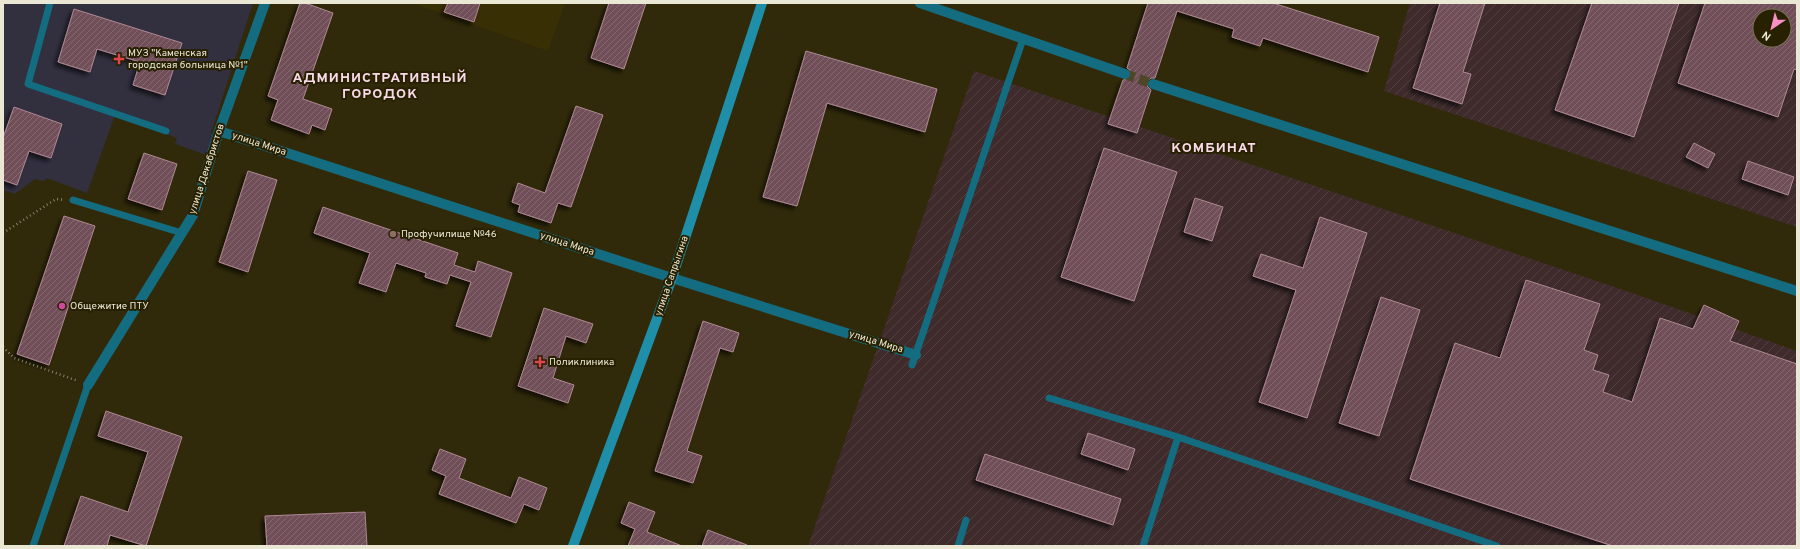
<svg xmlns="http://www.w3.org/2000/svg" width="1800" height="549" viewBox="0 0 1800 549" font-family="Overpass,sans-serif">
<defs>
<pattern id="industrial-furrows" width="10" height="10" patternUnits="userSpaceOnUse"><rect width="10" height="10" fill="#3f2b2c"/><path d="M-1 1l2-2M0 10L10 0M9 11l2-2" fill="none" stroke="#524040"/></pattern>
<pattern id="building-hatch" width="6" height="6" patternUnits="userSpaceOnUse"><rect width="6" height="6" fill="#714f59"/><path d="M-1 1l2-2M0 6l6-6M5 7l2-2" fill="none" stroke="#856870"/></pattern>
<filter id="shadow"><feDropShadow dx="-3.5" dy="3.5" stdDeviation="2" flood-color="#0009"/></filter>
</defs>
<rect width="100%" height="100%" fill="#312a0a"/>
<path fill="#392f05" d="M 412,3 L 565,3 L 548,51 Z"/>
<path fill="url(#industrial-furrows)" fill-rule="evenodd" d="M 1410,3 L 1797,3 L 1797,227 L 1384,91 ZM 1760,16 L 1784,16 L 1784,40 L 1760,40 Z
M 974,71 L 1635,294 L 1797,351 L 1797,546 L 808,546 Z"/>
<path fill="#322f3f" d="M 3,3 L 253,3 L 211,133 L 217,137 L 209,156 L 175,144 L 177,138 L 115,115 L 87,193 L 47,178 L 44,181 L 35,179 L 15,194 L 3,190 Z"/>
<path fill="url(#building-hatch)" stroke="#ae8993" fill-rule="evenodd" filter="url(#shadow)" d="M 300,3 L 305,3 L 333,13 L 303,99 L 332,109 L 325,130 L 312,125 L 309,134 L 271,120 L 278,100 L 268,96 Z
M 448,3 L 480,3 L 474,22 L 444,12 Z
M 609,3 L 646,3 L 624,69 L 591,58 Z
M 1148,3 L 1273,3 L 1379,37 L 1368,72 L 1263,38 L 1260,46 L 1232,37 L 1234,29 L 1177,11 L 1155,78 L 1151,78 L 1147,82 L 1147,86 L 1151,90 L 1137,133 L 1108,124 L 1123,80 L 1129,79 L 1131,76 L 1130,70 L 1127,68 Z
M 1440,3 L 1485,3 L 1463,72 L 1471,74 L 1462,104 L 1413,88 Z
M 1592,3 L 1679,3 L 1634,137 L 1555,110 Z
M 1705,3 L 1797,3 L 1797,70 L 1794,69 L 1778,117 L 1678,83 ZM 1760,16 L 1784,16 L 1784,40 L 1760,40 Z
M 74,9 L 182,43 L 165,95 L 133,85 L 140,62 L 97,49 L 90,72 L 58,62 Z
M 806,51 L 937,89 L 925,132 L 827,103 L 797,206 L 763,197 Z
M 576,106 L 603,115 L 571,207 L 558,203 L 551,223 L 518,212 L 520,205 L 512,202 L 518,183 L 545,193 Z
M 14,107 L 62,124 L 51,158 L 29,151 L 17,185 L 3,180 L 3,138 Z
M 1694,143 L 1715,154 L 1708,168 L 1686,157 Z
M 1104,148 L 1177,172 L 1134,301 L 1061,277 Z
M 144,153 L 177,164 L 162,210 L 128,199 Z
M 1748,161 L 1794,177 L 1788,195 L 1742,179 Z
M 248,171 L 277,180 L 248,272 L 219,262 Z
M 1195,198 L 1223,207 L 1212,241 L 1184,232 Z
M 323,207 L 458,253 L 454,265 L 475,272 L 478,261 L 512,273 L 491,337 L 456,326 L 471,282 L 450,275 L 447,284 L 425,277 L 426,273 L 396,263 L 386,292 L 359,283 L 370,253 L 314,233 Z
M 64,216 L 95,226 L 49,365 L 17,354 Z
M 1320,217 L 1367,233 L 1307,418 L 1259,402 L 1296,290 L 1253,276 L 1261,254 L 1303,268 Z
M 1526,280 L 1600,304 L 1584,350 L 1598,355 L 1593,370 L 1609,375 L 1603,392 L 1632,402 L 1660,318 L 1693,329 L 1704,305 L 1739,321 L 1730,341 L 1797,364 L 1797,546 L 1613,546 L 1410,479 L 1455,343 L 1500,358 Z
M 1381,297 L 1420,310 L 1379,436 L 1339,423 Z
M 544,308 L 593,324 L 586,343 L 566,336 L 553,378 L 574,385 L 568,403 L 518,386 Z
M 703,321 L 739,333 L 733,352 L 720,348 L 687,451 L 702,456 L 693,483 L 655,471 Z
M 106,411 L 182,437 L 146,546 L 110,535 L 107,546 L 64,546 L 81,496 L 128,512 L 148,452 L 98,436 Z
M 1088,433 L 1135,449 L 1128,470 L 1081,454 Z
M 440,449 L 466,459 L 459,478 L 511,498 L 519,477 L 547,488 L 539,510 L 524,504 L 516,523 L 439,494 L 446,476 L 432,470 Z
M 985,454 L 1121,499 L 1113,525 L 976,480 Z
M 629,502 L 655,512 L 647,532 L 682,546 L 628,546 L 635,529 L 621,523 Z
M 365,512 L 367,546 L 267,546 L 265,516 Z
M 708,530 L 747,545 L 747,546 L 702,546 Z"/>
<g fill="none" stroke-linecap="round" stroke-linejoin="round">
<path stroke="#4d4628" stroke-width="10" stroke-dasharray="10 5" stroke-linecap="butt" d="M 1125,74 L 1153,84"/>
<path stroke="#858066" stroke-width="2.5" stroke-dasharray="1 3" stroke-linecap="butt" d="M 3,233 L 56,199 L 65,200
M 3,347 L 14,358 L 78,381"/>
<path stroke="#146c80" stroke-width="7" d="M 50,3 L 28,84 L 166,131
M 73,200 L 182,233
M 912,365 L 1023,39
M 1049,398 L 1178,437 L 1497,546
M 33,546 L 88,385
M 958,546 L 966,520
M 1143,546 L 1178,437"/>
<path stroke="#146c80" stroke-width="10" d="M 920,3 L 1125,74
M 1153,84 L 1797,291
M 219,131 L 672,278 L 916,355
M 88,385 L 193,215 L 219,131 L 265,3"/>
<path stroke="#1f8ea8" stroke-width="10" d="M 573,546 L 672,278 L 762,3"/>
</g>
<g fill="#e0444e" stroke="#272001" stroke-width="1.5">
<path d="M117 53h4v4h4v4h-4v4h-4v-4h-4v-4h4z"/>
<path d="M538 356h4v4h4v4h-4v4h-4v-4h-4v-4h4z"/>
</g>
<circle fill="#8d6e63" stroke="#272001" stroke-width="1.5" cx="393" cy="234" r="4"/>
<circle fill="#d1479c" stroke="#272001" stroke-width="1.5" cx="62" cy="306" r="4"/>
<g text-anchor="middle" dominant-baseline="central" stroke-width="4" stroke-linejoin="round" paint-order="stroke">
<g font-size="10" fill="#ebe7d5" stroke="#272001" text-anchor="start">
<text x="128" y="53">МУЗ "Каменская<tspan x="128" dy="12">городская больница №1"</tspan></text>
<text x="401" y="234">Профучилище №46</text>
<text x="70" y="306">Общежитие ПТУ</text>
<text x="549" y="362">Поликлиника</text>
</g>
<g font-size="10" fill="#ebe7d5" stroke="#272001">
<text transform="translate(259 144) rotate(18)">улица Мира</text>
<text transform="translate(207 169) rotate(-72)">улица Декабристов</text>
<text transform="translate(567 244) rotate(18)">улица Мира</text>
<text transform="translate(672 276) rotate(-71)">улица Сапрыгина</text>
<text transform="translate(876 342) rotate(17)">улица Мира</text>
</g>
<g font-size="14" font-weight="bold" letter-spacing="1" fill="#f8d9e7" stroke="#272001">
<text x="380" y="78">АДМИНИСТРАТИВНЫЙ<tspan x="380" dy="16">ГОРОДОК</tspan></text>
<text x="1214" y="148">КОМБИНАТ</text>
</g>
</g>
<rect width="1800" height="549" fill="none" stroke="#ebe7d5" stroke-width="8"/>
<g transform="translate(1772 28) rotate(215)"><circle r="19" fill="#272001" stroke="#757056"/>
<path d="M0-3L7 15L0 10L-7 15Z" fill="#fa8fc7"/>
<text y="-6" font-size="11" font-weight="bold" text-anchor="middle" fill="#ebe7d5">N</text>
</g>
</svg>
